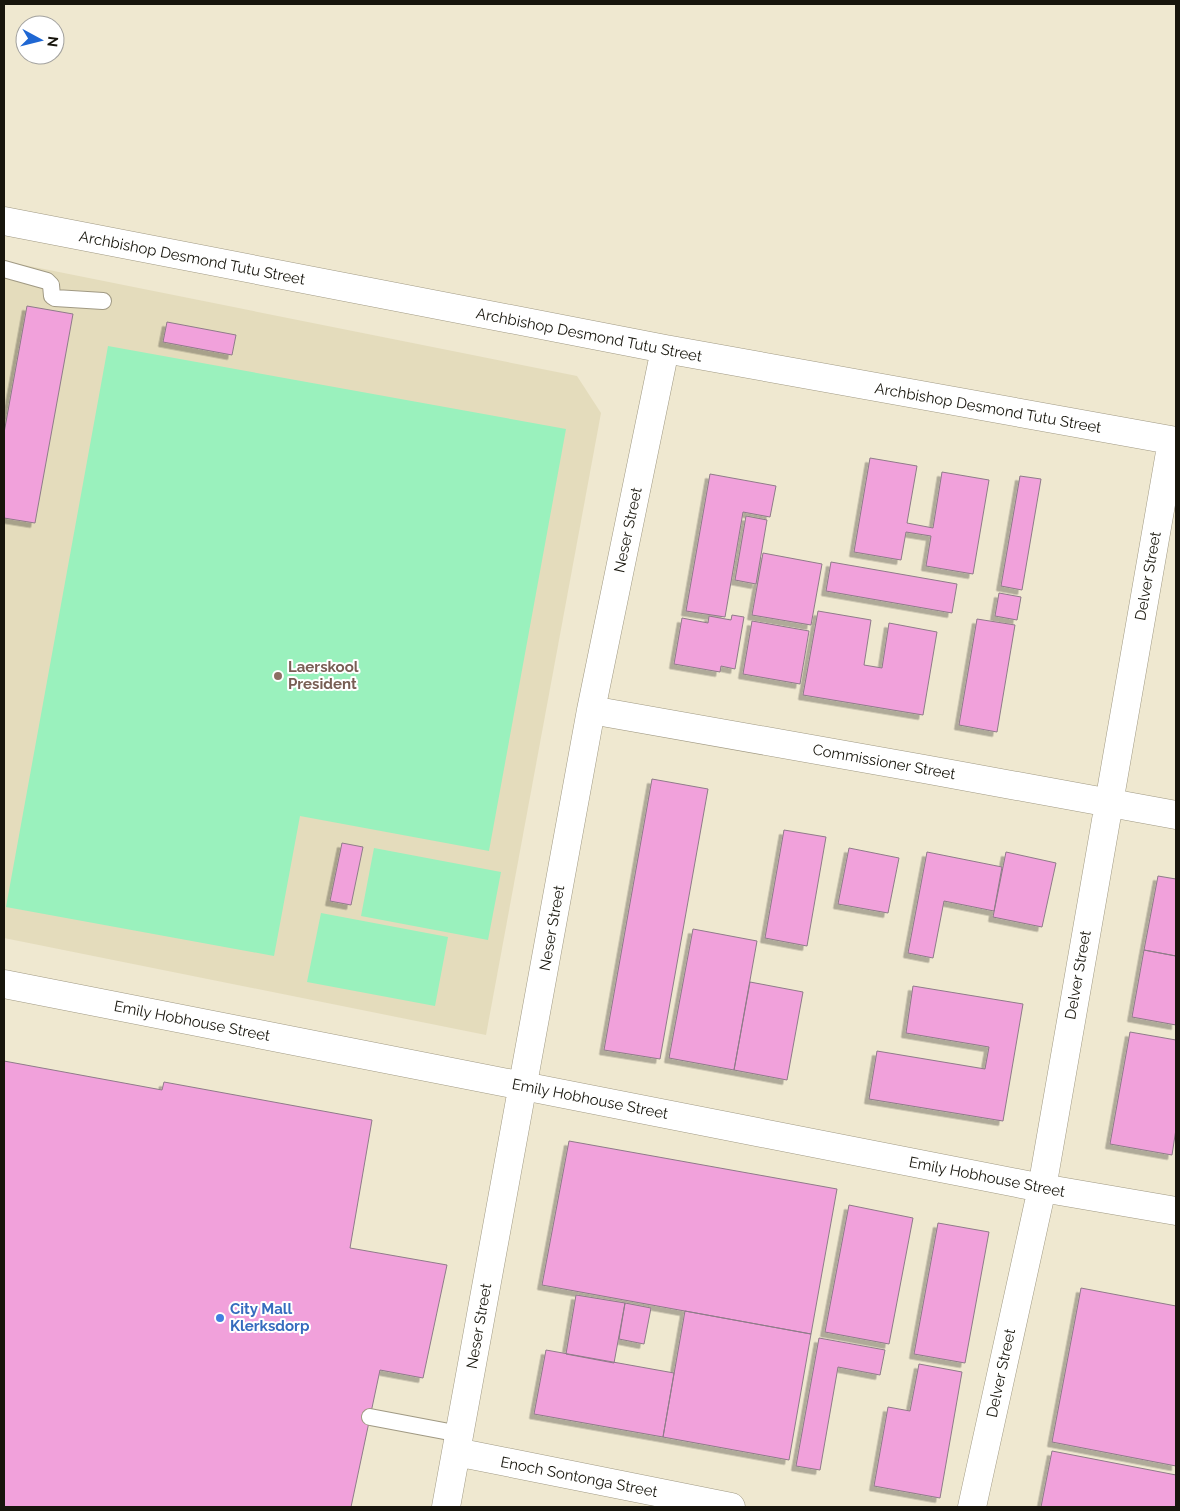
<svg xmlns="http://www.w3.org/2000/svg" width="1180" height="1511" viewBox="0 0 1180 1511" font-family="Raleway,sans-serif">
<defs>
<filter id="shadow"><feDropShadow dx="-4.5" dy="4.5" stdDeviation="0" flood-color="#0004"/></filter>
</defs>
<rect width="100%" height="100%" fill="#efe8d0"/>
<path fill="#e4dcbc" d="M 4,261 L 577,376 L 601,413 L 486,1035 L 4,938 Z"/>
<path fill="#9af1bd" d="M 108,346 L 566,429 L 489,851 L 300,816 L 274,956 L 6,907 Z
M 374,848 L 501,872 L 488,940 L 361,916 Z
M 321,913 L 448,937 L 435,1006 L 307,982 Z"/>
<path fill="#f1a1db" stroke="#8f7b89" filter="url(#shadow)" d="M 27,306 L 73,314 L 35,523 L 4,518 L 4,433 Z
M 167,322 L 236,335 L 232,355 L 163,342 Z
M 870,458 L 917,466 L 907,523 L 933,528 L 942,472 L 989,480 L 973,574 L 926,566 L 931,536 L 906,532 L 901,560 L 854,552 Z
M 710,474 L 776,486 L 770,517 L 743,512 L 725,617 L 686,611 Z
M 1020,476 L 1041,479 L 1022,590 L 1001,586 Z
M 746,516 L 767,520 L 756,584 L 735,580 Z
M 763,553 L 822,564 L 811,625 L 752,615 Z
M 831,562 L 957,584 L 952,613 L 826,591 Z
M 999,593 L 1021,597 L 1017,620 L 995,616 Z
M 818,611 L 871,620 L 864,665 L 882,668 L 889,623 L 937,632 L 923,715 L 803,695 Z
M 732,615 L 744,617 L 735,669 L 721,666 L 720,672 L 674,664 L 682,618 L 708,623 L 709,616 L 731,620 Z
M 977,619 L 1015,625 L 997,732 L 959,725 Z
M 752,621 L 809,631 L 800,684 L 743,674 Z
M 652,779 L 708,789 L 660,1059 L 604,1050 Z
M 784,830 L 826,837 L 807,946 L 765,938 Z
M 342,843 L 363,847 L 351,905 L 330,901 Z
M 849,848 L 899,858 L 888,913 L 838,904 Z
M 927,852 L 1002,867 L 994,911 L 944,901 L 933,958 L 908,953 Z
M 1006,852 L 1056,863 L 1042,927 L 993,917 Z
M 1158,876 L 1176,879 L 1176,956 L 1144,950 Z
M 693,929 L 757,941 L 734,1070 L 669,1058 Z
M 1144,950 L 1176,956 L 1176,1025 L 1132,1017 Z
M 750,982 L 803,992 L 787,1080 L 734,1070 Z
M 913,986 L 1023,1004 L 1003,1121 L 869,1099 L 877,1051 L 985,1069 L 989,1047 L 906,1033 Z
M 1130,1032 L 1176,1040 L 1176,1129 L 1172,1155 L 1110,1144 Z
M 4,1061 L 162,1090 L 164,1082 L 372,1120 L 350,1248 L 447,1265 L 423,1378 L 380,1370 L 351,1507 L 4,1507 Z
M 569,1141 L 837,1189 L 811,1334 L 542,1285 Z
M 849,1205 L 913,1218 L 889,1344 L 825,1332 Z
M 938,1223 L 989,1232 L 965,1363 L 914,1354 Z
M 1081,1288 L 1176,1306 L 1176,1466 L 1052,1442 Z
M 576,1295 L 625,1303 L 614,1363 L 566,1354 Z
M 625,1303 L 651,1308 L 644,1344 L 619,1339 Z
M 685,1311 L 811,1334 L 789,1460 L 663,1437 Z
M 819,1338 L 885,1350 L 880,1375 L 838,1367 L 820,1470 L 796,1466 Z
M 546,1350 L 674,1373 L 663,1437 L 534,1414 Z
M 919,1364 L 962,1372 L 940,1498 L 874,1486 L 888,1407 L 910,1411 Z
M 1052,1451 L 1176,1475 L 1176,1507 L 1041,1507 Z"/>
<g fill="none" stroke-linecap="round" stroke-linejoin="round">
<g stroke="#a09983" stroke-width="18">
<path id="service" d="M 4,269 L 47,281 L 51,285 L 52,296 L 55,298 L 103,301
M 370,1417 L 460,1434"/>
</g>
<g stroke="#a09983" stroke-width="29">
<path id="minor" d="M 4,221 L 665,349 L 1176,441
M 591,710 L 924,769 L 1176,815
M 4,984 L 1042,1188 L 1176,1211
M 456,1452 L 731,1507
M 446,1507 L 591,710 L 665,349
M 972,1507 L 1042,1188 L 1172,441"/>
</g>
<use href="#service" stroke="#fff" stroke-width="16"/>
<use href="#minor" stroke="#fff" stroke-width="28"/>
</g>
<circle fill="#8d6e63" stroke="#fff" stroke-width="2" cx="278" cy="676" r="5"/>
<circle fill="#3f7fe0" stroke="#fff" stroke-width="2" cx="220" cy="1318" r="5"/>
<g text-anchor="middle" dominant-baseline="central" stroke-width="4" stroke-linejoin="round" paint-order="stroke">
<g font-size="15" fill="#17150c" stroke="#fff">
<text transform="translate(192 258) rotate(11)">Archbishop Desmond Tutu Street</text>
<text transform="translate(589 335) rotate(11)">Archbishop Desmond Tutu Street</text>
<text transform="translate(988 408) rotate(10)">Archbishop Desmond Tutu Street</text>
<text transform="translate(628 530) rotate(-78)">Neser Street</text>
<text transform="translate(1148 576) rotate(-80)">Delver Street</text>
<text transform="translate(884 762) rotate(10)">Commissioner Street</text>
<text transform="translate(552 928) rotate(-80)">Neser Street</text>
<text transform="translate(1078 975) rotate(-80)">Delver Street</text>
<text transform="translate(192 1021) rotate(11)">Emily Hobhouse Street</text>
<text transform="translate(590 1099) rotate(11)">Emily Hobhouse Street</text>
<text transform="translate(987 1177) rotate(11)">Emily Hobhouse Street</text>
<text transform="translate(479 1326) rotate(-80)">Neser Street</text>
<text transform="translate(1001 1373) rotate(-78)">Delver Street</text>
<text transform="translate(579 1477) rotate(11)">Enoch Sontonga Street</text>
</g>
<g font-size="15" font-weight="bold" fill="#785e54" stroke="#fff" text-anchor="start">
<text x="288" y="667">Laerskool<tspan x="288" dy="17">President</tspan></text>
</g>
<g font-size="15" font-weight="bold" fill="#366cbe" stroke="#fff" text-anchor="start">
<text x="230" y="1309">City Mall<tspan x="230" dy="17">Klerksdorp</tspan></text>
</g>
</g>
<rect width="1180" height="1511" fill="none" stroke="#17150c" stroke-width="10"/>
<g transform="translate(40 40) rotate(97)"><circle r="24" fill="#ffffff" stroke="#a2a19e"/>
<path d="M0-4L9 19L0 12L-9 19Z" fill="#1f67d3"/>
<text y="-8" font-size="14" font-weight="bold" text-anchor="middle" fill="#17150c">N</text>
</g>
</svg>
